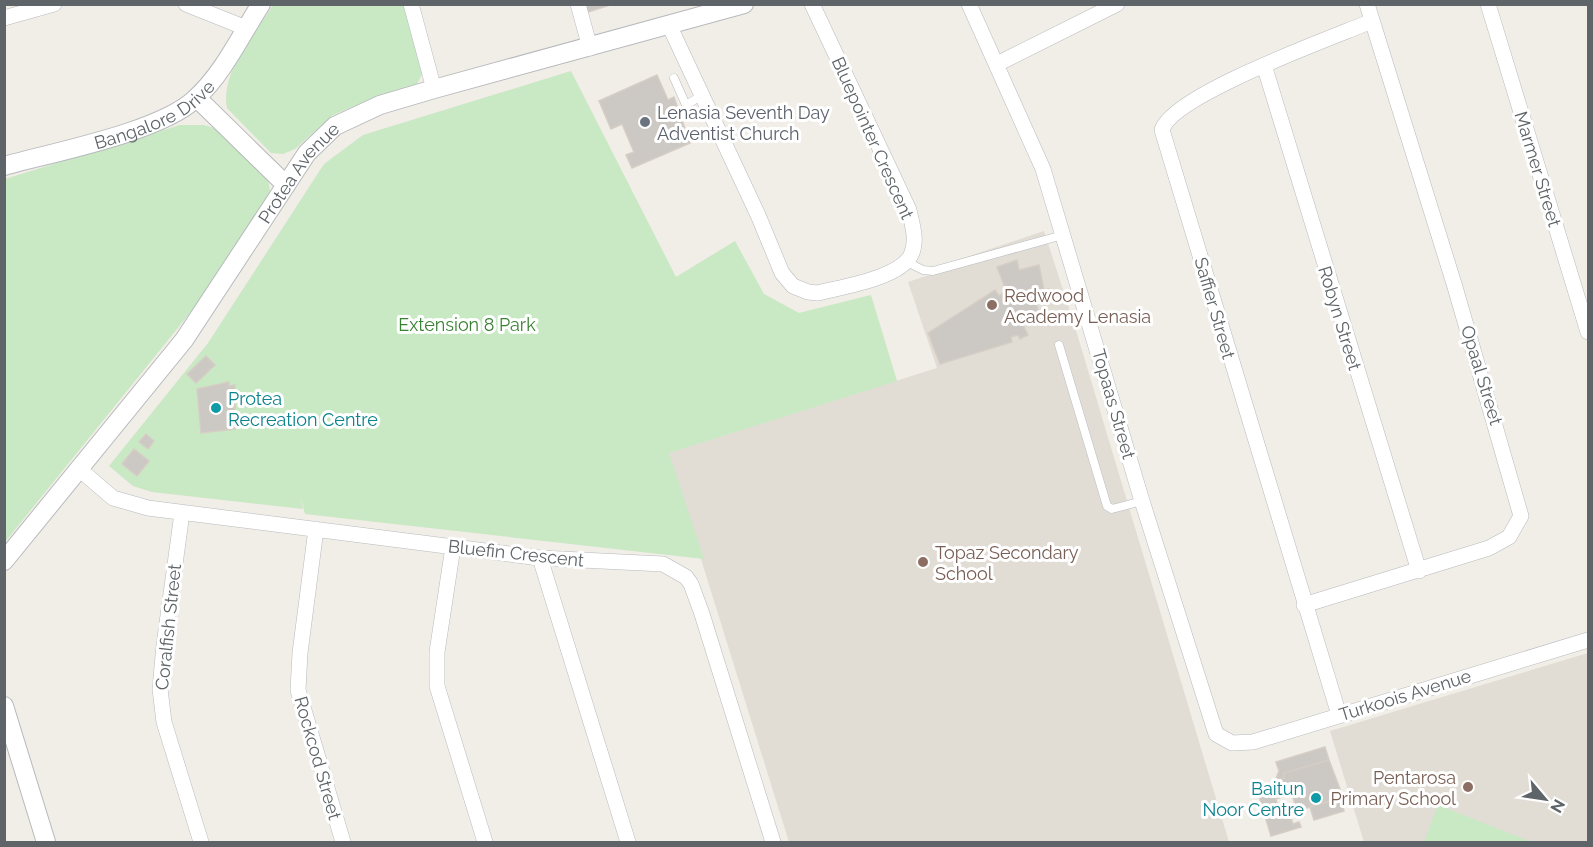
<svg xmlns="http://www.w3.org/2000/svg" width="1593" height="847" viewBox="0 0 1593 847" font-family="Raleway,sans-serif">
<rect width="100%" height="100%" fill="#f1ede7"/>
<path fill="#e1ddd5" d="M 1044,231 L 1075,327 L 1229,842 L 789,842 L 668,453 L 937,368 L 908,282 L 932,274 L 931,269 Z
M 1588,653 L 1588,842 L 1364,842 L 1330,731 Z"/>
<path fill="#c9e8c4" d="M 273,5 L 404,5 L 422,74 L 417,84 L 410,89 L 375,97 L 333,115 L 295,149 L 283,154 L 271,153 L 227,108 C 220,73 255,33 273,5 Z
M 571,71 L 676,277 L 735,241 L 764,294 L 799,313 L 871,295 L 897,381 L 669,453 L 704,559 L 305,514 L 300,494 L 303,509 L 152,492 L 133,486 L 109,466 L 208,343 L 324,164 L 363,135 Z
M 180,125 L 204,125 L 217,129 L 268,180 L 270,191 L 267,204 L 202,298 L 5,542 L 5,179 Z
M 1438,805 L 1532,842 L 1424,842 Z"/>
<path fill="#ccc8c3" stroke="#d6cec5" stroke-width="1.5" d="M 586,4 L 613,4 L 588,12 Z
M 657,75 L 668,100 L 674,97 L 690,143 L 632,168 L 626,155 L 634,152 L 622,124 L 611,129 L 599,101 Z
M 1017,260 L 1019,270 L 1039,265 L 1044,290 L 1049,289 L 1053,297 L 1036,302 L 1039,313 L 1021,321 L 1028,335 L 1020,339 L 1018,335 L 1011,337 L 1012,342 L 940,364 L 928,333 L 995,290 L 999,296 L 1006,290 L 997,267 Z
M 206,356 L 215,365 L 196,383 L 187,374 Z
M 229,382 L 229,386 L 235,385 L 235,429 L 201,433 L 197,389 Z
M 146,434 L 154,441 L 148,449 L 139,442 Z
M 134,449 L 149,461 L 137,476 L 122,464 Z
M 1325,747 L 1329,760 L 1284,773 L 1284,778 L 1277,780 L 1273,789 L 1258,793 L 1256,788 L 1274,783 L 1279,771 L 1276,762 Z
M 1329,760 L 1343,797 L 1297,811 L 1292,794 L 1276,799 L 1279,811 L 1288,808 L 1293,824 L 1299,822 L 1301,827 L 1271,836 L 1258,793 L 1273,789 L 1277,780 L 1284,778 L 1284,773 Z
M 1341,798 L 1344,811 L 1314,820 L 1310,807 Z"/>
<g fill="none" stroke-linecap="round" stroke-linejoin="round">
<g stroke="#b7babd" stroke-width="9">
<path id="service" d="M 674,78 L 686,105 L 701,96
M 907,262 L 923,270 L 933,271 L 1063,235
M 1059,345 L 1107,506 L 1112,509 L 1142,501"/>
</g>
<g stroke="#b7babd" stroke-width="16">
<path id="minor" d="M 186,4 L 246,28
M 411,4 L 434,89
M 578,4 L 590,48
M 969,4 L 1043,169 L 1142,501 L 1216,734 L 1232,743 L 1253,742 L 1588,640
M 1488,4 L 1588,332
M 4,18 L 54,4
M 670,27 L 758,215 L 782,273 L 793,286 L 808,292 L 818,293 C 841,287 900,278 911,255 C 918,241 912,224 909,210 L 812,4
M 997,64 L 1117,4
M 1264,65 L 1419,571
M 78,468 L 113,498 L 148,508 L 540,558 L 663,564 L 686,577 L 691,584 L 702,614 L 773,842
M 182,513 L 164,645 L 160,689 L 164,722 L 201,842
M 316,529 L 300,653 L 298,690 L 343,842
M 453,547 L 437,652 L 437,686 L 485,842
M 540,558 L 628,842
M 1304,605 L 1489,548 L 1509,537 L 1521,516 L 1455,287 L 1367,4
M 1339,715 L 1162,130 C 1172,95 1334,37 1372,21"/>
</g>
<g stroke="#b7babd" stroke-width="20">
<g id="tertiary">
<path d="M 197,98 L 286,185"/>
<path id="s1" d="M 4,166 C 54,152 160,132 195,99 C 223,74 241,35 261,4"/>
<path id="s2" d="M 4,561 L 184,340 L 307,153 L 335,126 L 380,105 L 434,89 L 744,4"/>
<path d="M 4,706 L 46,842"/>
</g>
</g>
<use href="#service" stroke="#fff" stroke-width="8"/>
<use href="#minor" stroke="#fff" stroke-width="15"/>
<use href="#tertiary" stroke="#fff" stroke-width="18"/>
</g>
<circle fill="#6b7280" stroke="#fff" stroke-width="2" cx="645" cy="122" r="6"/>
<g fill="#8d6e63" stroke="#fff" stroke-width="2">
<circle cx="992" cy="305" r="6"/>
<circle cx="923" cy="562" r="6"/>
<circle cx="1468" cy="787" r="6"/>
</g>
<g fill="#0f9aa8" stroke="#fff" stroke-width="2">
<circle cx="216" cy="408" r="6"/>
<circle cx="1316" cy="798" r="6"/>
</g>
<g text-anchor="middle" dominant-baseline="central" stroke-width="6" stroke-linejoin="round" paint-order="stroke">
<g font-size="18" fill="#5e6467" stroke="#fff">
<text stroke="none"><textPath href="#s1" startOffset="160">Bangalore Drive</textPath></text>
<text transform="translate(873 138) rotate(66)">Bluepointer Crescent</text>
<text transform="translate(1538 169) rotate(73)">Marmer Street</text>
<text stroke="none"><textPath href="#s2" startOffset="488">Protea Avenue</textPath></text>
<text transform="translate(1215 308) rotate(74)">Saffier Street</text>
<text transform="translate(1340 318) rotate(73)">Robyn Street</text>
<text transform="translate(1482 375) rotate(73)">Opaal Street</text>
<text transform="translate(1114 404) rotate(74)">Topaas Street</text>
<text transform="translate(516 553) rotate(6)">Bluefin Crescent</text>
<text transform="translate(168 627) rotate(-84)">Coralfish Street</text>
<text transform="translate(1405 695) rotate(-17)">Turkoois Avenue</text>
<text transform="translate(318 758) rotate(74)">Rockcod Street</text>
</g>
<g font-size="18" fill="#5b616d" stroke="#fff" text-anchor="start">
<text x="657" y="112">Lenasia Seventh Day<tspan x="657" dy="21">Adventist Church</tspan></text>
</g>
<g font-size="18" fill="#785e54" stroke="#fff" text-anchor="start">
<text x="1004" y="295">Redwood<tspan x="1004" dy="21">Academy Lenasia</tspan></text>
<text x="935" y="552">Topaz Secondary<tspan x="935" dy="21">School</tspan></text>
<text x="1456" y="777" text-anchor="end">Pentarosa<tspan x="1456" dy="21">Primary School</tspan></text>
</g>
<g font-size="18" fill="#3a8233" stroke="#fff">
<text x="467" y="324">Extension 8 Park</text>
</g>
<g font-size="18" fill="#0d838f" stroke="#fff" text-anchor="start">
<text x="228" y="398">Protea<tspan x="228" dy="21">Recreation Centre</tspan></text>
<text x="1304" y="788" text-anchor="end">Baitun<tspan x="1304" dy="21">Noor Centre</tspan></text>
</g>
</g>
<rect width="1593" height="847" fill="none" stroke="#5e6467" stroke-width="12"/>
<g transform="translate(1545 799) rotate(119)" stroke="#ffffff" stroke-width="4.5" paint-order="stroke">
<path d="M0-4.5L10 22L0 15L-10 22Z" fill="#5e6467"/>
<text y="-9" font-size="16" font-weight="bold" text-anchor="middle" fill="#5e6467">N</text>
</g>
</svg>
